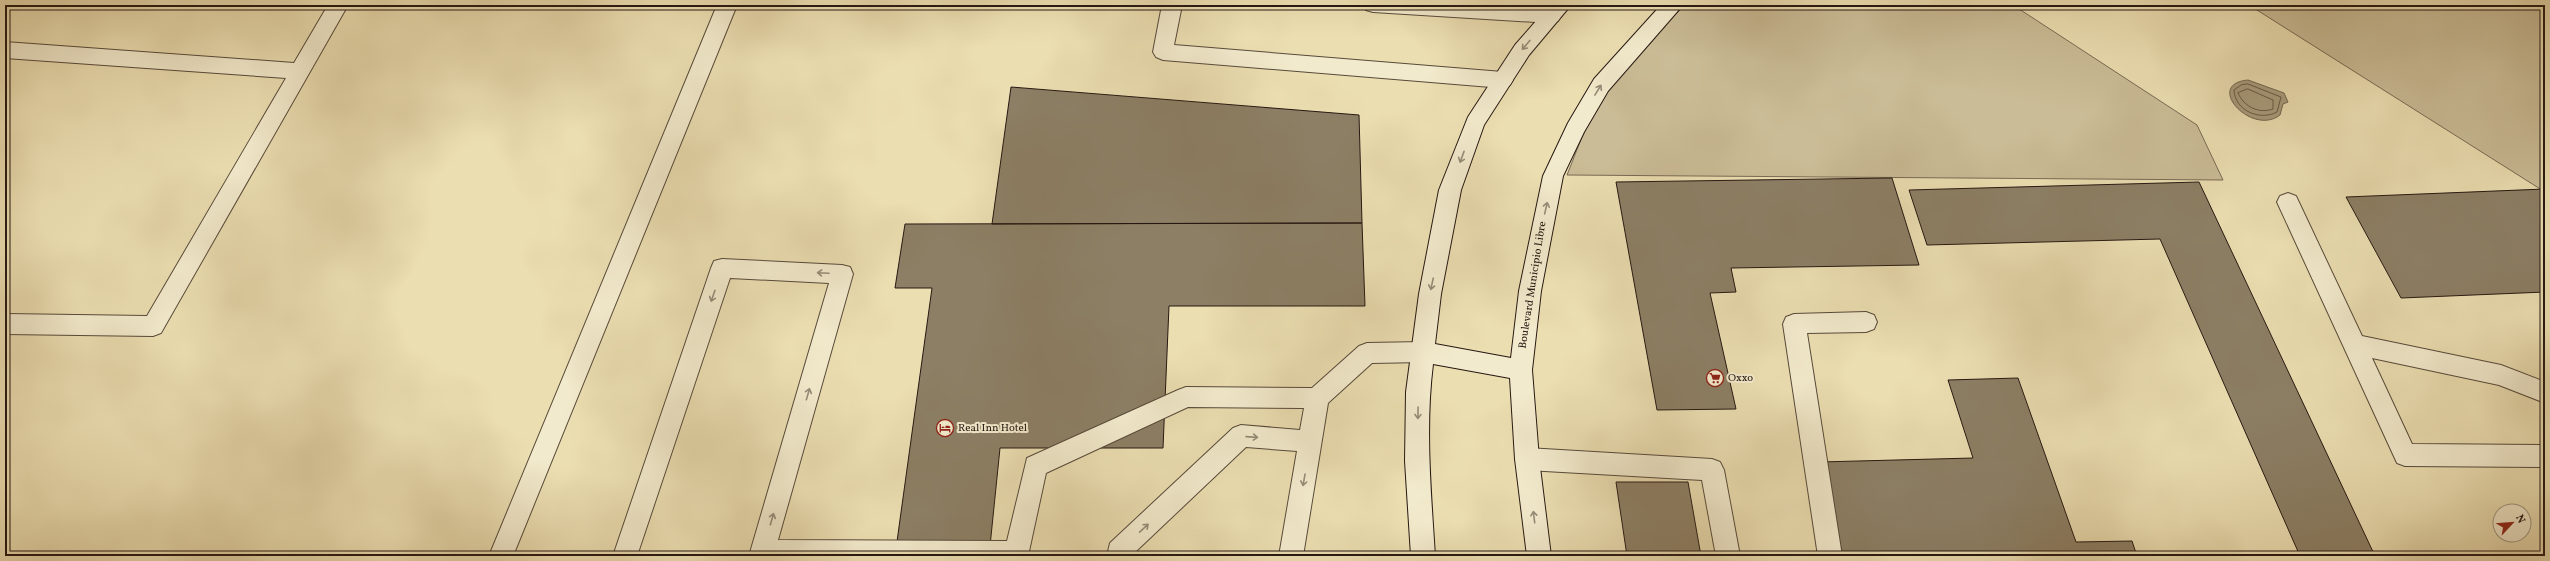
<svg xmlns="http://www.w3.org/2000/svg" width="2550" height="561" viewBox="0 0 2550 561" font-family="Vollkorn,serif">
<rect width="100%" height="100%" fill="#ebdeb1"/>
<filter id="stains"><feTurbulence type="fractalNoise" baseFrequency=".005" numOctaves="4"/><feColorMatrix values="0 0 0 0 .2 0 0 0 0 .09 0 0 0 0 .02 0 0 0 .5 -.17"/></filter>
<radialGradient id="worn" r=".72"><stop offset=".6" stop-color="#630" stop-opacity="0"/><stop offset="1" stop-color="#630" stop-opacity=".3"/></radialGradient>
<path fill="#cabc96" stroke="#786a54" d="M 1685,5 L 2013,5 L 2197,125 L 2223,180 L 1567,175 C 1574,158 1580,140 1588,124 C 1609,78 1649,39 1685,5 Z
M 2249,5 L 2545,5 L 2545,192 Z"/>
<path fill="#a89b7b" stroke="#746751" d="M 2248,80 L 2284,93 L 2288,102 L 2283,104 L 2280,115 C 2252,137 2203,84 2248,80 Z"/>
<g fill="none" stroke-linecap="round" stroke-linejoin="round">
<path stroke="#675a46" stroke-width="1" d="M 2248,84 L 2281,97 L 2277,112 C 2260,121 2235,111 2234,90 L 2241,85 Z
M 2248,89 L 2273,100 L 2273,109 C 2259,114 2244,107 2238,93 Z"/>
</g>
<path fill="#8c7f65" stroke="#261812" d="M 1011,87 L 1359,115 L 1362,223 L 992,224 Z
M 1892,178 L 1919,265 L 1731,268 L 1736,292 L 1710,293 L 1736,409 L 1657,410 L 1616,182 Z
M 2199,182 L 2375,556 L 2300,556 L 2160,239 L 1927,245 L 1909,190 Z
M 2545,189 L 2545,292 L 2401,298 L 2346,197 Z
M 1362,223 L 1365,306 L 1169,306 L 1163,448 L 1000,448 L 989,556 L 895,556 L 932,288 L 895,288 L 905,224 Z
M 2018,378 L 2076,542 L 2132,541 L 2137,556 L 1843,556 L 1819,462 L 1973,458 L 1948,380 Z
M 1616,482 L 1688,482 L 1701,556 L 1627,556 Z"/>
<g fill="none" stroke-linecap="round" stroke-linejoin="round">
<g stroke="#574a3a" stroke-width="2">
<path id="service" d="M 328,5 L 348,5 L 161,333 L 153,336 L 5,334 L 5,314 L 147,316 L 286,78 L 5,58 L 5,42 L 294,63 Z
M 717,5 L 737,5 L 513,556 L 489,556 Z
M 1162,5 L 1182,5 L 1174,45 L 1503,72 L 1510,75 L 1513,80 L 1510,85 L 1503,88 L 1163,60 L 1156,57 L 1153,52 Z
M 1363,5 L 1491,5 L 1551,9 L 1558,11 L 1561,16 L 1558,21 L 1551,23 L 1373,12 L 1366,10 Z
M 2288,193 L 2296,196 L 2362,336 L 2501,365 L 2545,382 L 2545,403 L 2499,385 L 2372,358 L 2412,444 L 2545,445 L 2545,467 L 2405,466 L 2397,463 L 2277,202 L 2280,196 Z
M 722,259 L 842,265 L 850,267 L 853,274 L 778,540 L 1007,541 L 1027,458 L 1178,390 L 1186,387 L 1312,388 L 1359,346 L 1367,343 L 1423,342 L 1431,345 L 1434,352 L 1431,359 L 1423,362 L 1372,363 L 1328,403 L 1303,556 L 1279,556 L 1297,451 L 1246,447 L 1131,556 L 1107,556 L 1110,543 L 1233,428 L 1241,425 L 1300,430 L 1304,408 L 1188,407 L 1046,473 L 1028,556 L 749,556 L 829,283 L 730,278 L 637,556 L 613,556 L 711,268 L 714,261 Z
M 1866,312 L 1874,315 L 1877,322 L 1874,329 L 1866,332 L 1807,333 L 1842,556 L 1818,556 L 1783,324 L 1786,317 L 1794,314 Z
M 1527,448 L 1712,459 L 1720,462 L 1724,470 L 1740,556 L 1716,556 L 1702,480 L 1527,470 L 1519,467 L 1515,459 L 1519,451 Z"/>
</g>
<g stroke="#261812" stroke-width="2">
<path id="secondary" d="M 1550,5 L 1571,5 L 1529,55 L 1484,125 L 1461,190 L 1441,294 L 1435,344 L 1511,358 L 1519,291 L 1543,176 L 1568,123 L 1594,79 L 1661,5 L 1683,5 L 1608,91 L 1584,132 L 1563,176 L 1541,291 L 1532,370 L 1539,459 L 1551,556 L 1527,556 L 1515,459 L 1510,378 L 1433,364 C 1425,428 1431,492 1435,556 L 1411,556 L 1405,461 L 1406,392 L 1419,294 L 1439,190 L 1468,117 L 1515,45 Z"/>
</g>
<use href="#service" fill="#f2eacc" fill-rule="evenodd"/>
<use href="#secondary" fill="#f2eacc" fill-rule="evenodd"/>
</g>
<defs><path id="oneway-shaft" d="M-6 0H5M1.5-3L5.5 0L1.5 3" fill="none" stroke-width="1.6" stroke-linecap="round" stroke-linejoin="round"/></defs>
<g stroke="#968c78">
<use href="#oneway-shaft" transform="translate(1526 45) rotate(130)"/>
<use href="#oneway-shaft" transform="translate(1598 90) rotate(-58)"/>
<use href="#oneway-shaft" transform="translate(1462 157) rotate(110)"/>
<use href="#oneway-shaft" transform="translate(1546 208) rotate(-77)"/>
<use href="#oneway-shaft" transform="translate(823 273) rotate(-177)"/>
<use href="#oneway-shaft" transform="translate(1432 284) rotate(102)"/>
<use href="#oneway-shaft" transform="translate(713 296) rotate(109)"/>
<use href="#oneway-shaft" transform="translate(808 394) rotate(-74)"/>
<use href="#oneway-shaft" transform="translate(1418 413) rotate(91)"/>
<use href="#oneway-shaft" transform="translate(1252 437) rotate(4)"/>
<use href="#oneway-shaft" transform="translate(1304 480) rotate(100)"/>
<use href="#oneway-shaft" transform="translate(1534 517) rotate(-97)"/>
<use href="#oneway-shaft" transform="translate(772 519) rotate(-74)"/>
<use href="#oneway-shaft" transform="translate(1144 528) rotate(-43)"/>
</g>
<defs>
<g id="supermarket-ring" transform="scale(0.9)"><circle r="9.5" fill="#f2eacc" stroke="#8f2418" stroke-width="1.5"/><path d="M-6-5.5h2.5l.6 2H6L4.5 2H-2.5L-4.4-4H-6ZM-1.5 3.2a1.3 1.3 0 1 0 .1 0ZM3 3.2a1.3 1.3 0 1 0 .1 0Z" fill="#8f2418"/></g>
<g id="hotel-ring" transform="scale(0.9)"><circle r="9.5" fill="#f2eacc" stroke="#8f2418" stroke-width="1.5"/><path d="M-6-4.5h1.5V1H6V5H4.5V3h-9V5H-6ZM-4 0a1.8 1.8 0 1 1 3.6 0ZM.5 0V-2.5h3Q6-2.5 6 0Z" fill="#8f2418"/></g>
</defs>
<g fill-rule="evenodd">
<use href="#supermarket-ring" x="1715" y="378"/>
<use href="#hotel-ring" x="945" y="428"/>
</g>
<g text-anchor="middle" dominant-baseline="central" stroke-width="4" stroke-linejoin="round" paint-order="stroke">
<g font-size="11" fill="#261812" stroke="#f2eacc">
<text transform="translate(1533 285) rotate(-81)">Boulevard Municipio Libre</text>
</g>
<g font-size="11" fill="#261812" stroke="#f2eacc" text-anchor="start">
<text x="1728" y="378">Oxxo</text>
<text x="958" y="428">Real Inn Hotel</text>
</g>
</g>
<rect width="2550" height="561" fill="none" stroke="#ebdeb1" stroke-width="20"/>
<rect x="6" y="6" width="2538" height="549" fill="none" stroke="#261812" stroke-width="2"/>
<rect x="10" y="10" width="2530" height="541" fill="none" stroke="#261812"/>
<g transform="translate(2512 523) rotate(64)"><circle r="19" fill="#f2eacc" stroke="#a09682"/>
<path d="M0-3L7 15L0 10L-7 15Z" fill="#8f2418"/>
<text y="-6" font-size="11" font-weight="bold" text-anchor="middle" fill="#261812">N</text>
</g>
<rect width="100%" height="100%" filter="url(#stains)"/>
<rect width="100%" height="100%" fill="url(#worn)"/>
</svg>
